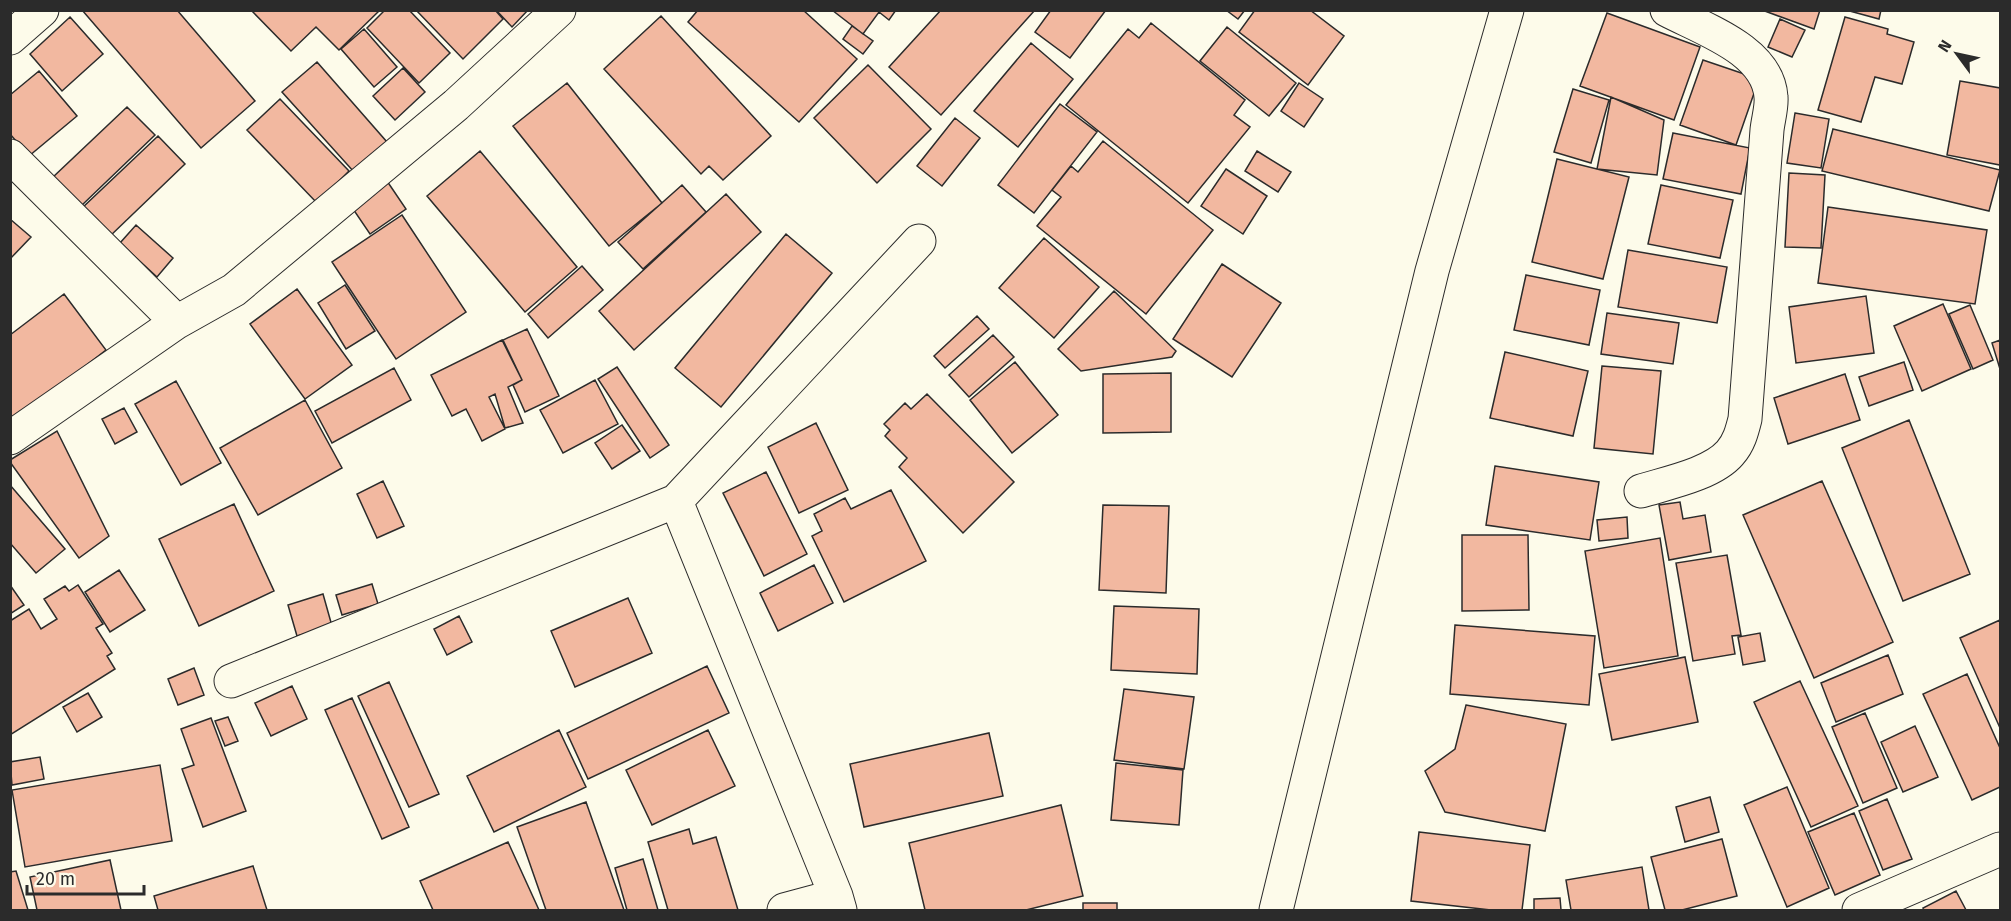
<svg xmlns="http://www.w3.org/2000/svg" width="2011" height="921" viewBox="0 0 2011 921" font-family="'Fira Sans',sans-serif">
<rect width="100%" height="100%" fill="#fdfbea"/>
<path fill="#f2b8a0" stroke="#2b2b2b" stroke-width="1.5" d="M 82,10 L 177,10 L 255,101 L 201,148 Z
M 251,10 L 380,10 L 339,50 L 316,27 L 291,51 Z
M 385,10 L 409,10 L 450,53 L 419,83 L 367,28 Z
M 416,10 L 495,10 L 503,19 L 463,59 Z
M 496,10 L 528,10 L 512,27 Z
M 698,10 L 803,10 L 857,59 L 799,122 L 688,22 Z
M 832,10 L 896,10 L 889,20 L 879,12 L 863,34 Z
M 941,10 L 1035,10 L 941,115 L 889,67 Z
M 1051,10 L 1106,10 L 1070,58 L 1035,32 Z
M 1226,10 L 1245,10 L 1238,19 Z
M 1255,10 L 1310,10 L 1344,36 L 1308,85 L 1239,32 Z
M 1762,10 L 1820,10 L 1814,29 Z
M 1846,10 L 1881,10 L 1879,19 Z
M 1607,13 L 1700,47 L 1674,120 L 1580,86 Z
M 661,16 L 771,136 L 723,180 L 709,166 L 701,174 L 604,69 Z
M 70,17 L 103,54 L 62,91 L 30,54 Z
M 1845,17 L 1888,29 L 1887,34 L 1914,42 L 1902,84 L 1875,77 L 1861,122 L 1818,110 Z
M 1780,19 L 1805,30 L 1792,57 L 1768,47 Z
M 1151,23 L 1245,100 L 1234,115 L 1250,127 L 1188,203 L 1066,105 L 1128,29 L 1139,38 Z
M 852,26 L 873,41 L 863,54 L 843,39 Z
M 1227,27 L 1296,83 L 1269,116 L 1200,61 Z
M 364,29 L 397,67 L 374,87 L 341,49 Z
M 1031,43 L 1073,79 L 1018,147 L 974,111 Z
M 1703,60 L 1759,79 L 1736,145 L 1680,125 Z
M 317,62 L 387,142 L 354,172 L 282,92 Z
M 868,65 L 931,129 L 877,183 L 814,118 Z
M 403,68 L 425,92 L 395,120 L 373,96 Z
M 39,71 L 77,116 L 29,156 L 10,134 L 10,95 Z
M 1960,81 L 2000,88 L 2000,165 L 1947,155 Z
M 567,83 L 662,203 L 609,246 L 513,126 Z
M 1299,83 L 1323,99 L 1304,127 L 1281,111 Z
M 1573,89 L 1609,100 L 1591,163 L 1554,152 Z
M 1611,97 L 1664,120 L 1657,175 L 1597,169 Z
M 280,99 L 349,171 L 317,203 L 247,130 Z
M 1060,104 L 1097,132 L 1034,213 L 998,185 Z
M 127,107 L 155,135 L 80,207 L 52,178 Z
M 1795,113 L 1829,119 L 1821,168 L 1787,163 Z
M 955,118 L 980,138 L 942,186 L 917,166 Z
M 1833,129 L 2000,170 L 1989,211 L 1822,171 Z
M 1673,133 L 1750,148 L 1741,194 L 1663,179 Z
M 158,136 L 185,164 L 108,238 L 81,209 Z
M 1103,141 L 1213,230 L 1146,314 L 1037,226 L 1061,197 L 1052,190 L 1071,166 L 1078,172 Z
M 480,151 L 577,267 L 525,312 L 427,196 Z
M 1257,151 L 1291,172 L 1278,192 L 1245,171 Z
M 1557,159 L 1629,177 L 1603,279 L 1532,262 Z
M 1226,169 L 1267,196 L 1243,234 L 1201,206 Z
M 1789,173 L 1825,175 L 1821,248 L 1785,247 Z
M 387,181 L 406,209 L 370,234 L 351,206 Z
M 682,185 L 706,212 L 643,269 L 618,242 Z
M 1661,185 L 1733,200 L 1720,258 L 1648,244 Z
M 726,194 L 761,232 L 634,350 L 599,311 Z
M 1828,207 L 1987,230 L 1975,304 L 1818,283 Z
M 402,215 L 466,312 L 396,359 L 332,262 Z
M 10,219 L 31,237 L 10,259 Z
M 136,225 L 173,258 L 157,277 L 120,243 Z
M 786,234 L 832,273 L 721,407 L 675,368 Z
M 1044,238 L 1099,287 L 1054,338 L 999,288 Z
M 1628,250 L 1727,267 L 1717,323 L 1618,307 Z
M 1222,264 L 1281,303 L 1232,377 L 1173,339 Z
M 582,266 L 603,290 L 548,338 L 528,314 Z
M 1526,275 L 1600,290 L 1589,345 L 1514,330 Z
M 345,285 L 375,331 L 346,349 L 318,303 Z
M 297,289 L 352,365 L 305,399 L 250,324 Z
M 1114,291 L 1176,351 L 1172,357 L 1081,371 L 1058,349 Z
M 64,294 L 106,350 L 10,424 L 10,335 Z
M 1866,296 L 1874,353 L 1796,363 L 1789,307 Z
M 1943,304 L 1971,369 L 1922,391 L 1894,326 Z
M 1970,305 L 1993,360 L 1973,369 L 1949,314 Z
M 1607,313 L 1679,323 L 1673,364 L 1601,354 Z
M 977,316 L 989,329 L 945,368 L 934,356 Z
M 527,329 L 559,396 L 525,412 L 513,385 L 522,380 L 503,340 Z
M 993,335 L 1014,357 L 969,397 L 949,375 Z
M 502,340 L 522,380 L 508,387 L 523,423 L 505,428 L 495,394 L 489,397 L 505,429 L 482,441 L 466,409 L 452,416 L 431,375 Z
M 2000,340 L 2000,369 L 1992,343 Z
M 1505,352 L 1588,371 L 1573,436 L 1490,418 Z
M 1015,362 L 1058,415 L 1012,453 L 970,400 Z
M 1904,362 L 1913,390 L 1869,406 L 1859,377 Z
M 1602,366 L 1661,371 L 1653,454 L 1594,448 Z
M 617,367 L 669,445 L 650,458 L 598,379 Z
M 394,368 L 411,400 L 332,443 L 315,411 Z
M 1171,373 L 1171,432 L 1103,433 L 1103,374 Z
M 1845,374 L 1860,420 L 1788,444 L 1774,398 Z
M 595,380 L 618,424 L 563,453 L 540,410 Z
M 176,381 L 221,463 L 181,485 L 135,404 Z
M 927,394 L 1014,482 L 963,533 L 899,467 L 907,458 L 885,436 L 890,430 L 884,424 L 905,403 L 911,409 Z
M 305,400 L 342,468 L 258,515 L 220,448 Z
M 124,408 L 137,432 L 115,444 L 102,419 Z
M 1909,420 L 1970,574 L 1903,601 L 1842,448 Z
M 816,423 L 848,490 L 799,513 L 768,447 Z
M 622,425 L 640,451 L 612,469 L 595,443 Z
M 57,431 L 109,536 L 79,558 L 10,462 L 10,460 Z
M 1495,466 L 1599,482 L 1590,540 L 1486,525 Z
M 766,472 L 807,554 L 764,576 L 723,493 Z
M 383,481 L 404,526 L 377,538 L 357,494 Z
M 1822,481 L 1893,642 L 1814,678 L 1743,515 Z
M 10,485 L 65,549 L 36,573 L 10,543 Z
M 891,490 L 926,561 L 844,602 L 812,536 L 822,531 L 814,514 L 845,498 L 851,509 Z
M 1680,502 L 1683,519 L 1705,515 L 1711,552 L 1669,560 L 1659,505 Z
M 234,504 L 274,591 L 199,626 L 159,539 Z
M 1103,505 L 1169,506 L 1166,593 L 1099,590 Z
M 1627,517 L 1628,538 L 1599,541 L 1597,520 Z
M 1462,535 L 1528,535 L 1529,610 L 1462,611 Z
M 1660,538 L 1678,656 L 1604,668 L 1585,551 Z
M 1727,555 L 1741,635 L 1732,636 L 1735,654 L 1693,661 L 1676,563 Z
M 814,565 L 833,603 L 778,631 L 760,593 Z
M 119,570 L 145,610 L 110,632 L 85,592 Z
M 372,584 L 378,604 L 342,615 L 336,595 Z
M 10,585 L 24,605 L 10,614 Z
M 78,585 L 103,624 L 96,628 L 112,653 L 107,656 L 115,669 L 10,735 L 10,621 L 29,609 L 41,629 L 57,619 L 44,599 L 65,586 L 69,591 Z
M 323,594 L 332,626 L 297,636 L 288,605 Z
M 628,598 L 652,653 L 575,687 L 551,631 Z
M 1114,606 L 1199,609 L 1197,674 L 1111,670 Z
M 459,616 L 472,642 L 447,655 L 434,629 Z
M 2000,620 L 2000,728 L 1960,638 Z
M 1455,625 L 1595,636 L 1589,705 L 1450,694 Z
M 1760,633 L 1765,661 L 1743,665 L 1738,637 Z
M 1888,655 L 1903,694 L 1836,722 L 1821,683 Z
M 1685,657 L 1698,722 L 1612,740 L 1599,674 Z
M 707,666 L 729,713 L 588,779 L 567,733 Z
M 194,668 L 204,695 L 178,705 L 168,679 Z
M 1967,674 L 2000,748 L 2000,787 L 1972,800 L 1923,694 Z
M 1800,681 L 1858,806 L 1811,827 L 1754,702 Z
M 389,682 L 439,794 L 409,807 L 358,696 Z
M 292,686 L 307,719 L 271,736 L 255,703 Z
M 1124,689 L 1194,697 L 1184,769 L 1114,760 Z
M 88,693 L 102,717 L 77,732 L 63,707 Z
M 352,698 L 409,827 L 382,839 L 325,710 Z
M 1466,705 L 1566,724 L 1545,831 L 1445,812 L 1425,771 L 1455,749 Z
M 1865,713 L 1897,788 L 1863,803 L 1832,727 Z
M 228,717 L 238,741 L 225,746 L 215,721 Z
M 211,718 L 246,811 L 203,827 L 182,769 L 194,765 L 181,729 Z
M 1915,726 L 1938,777 L 1903,792 L 1881,742 Z
M 559,730 L 586,787 L 494,832 L 467,776 Z
M 708,730 L 735,786 L 652,825 L 626,770 Z
M 989,733 L 1003,796 L 864,827 L 850,764 Z
M 40,757 L 44,779 L 12,785 L 10,762 Z
M 1116,763 L 1183,770 L 1179,825 L 1111,820 Z
M 160,765 L 172,841 L 25,867 L 12,790 Z
M 1787,787 L 1829,888 L 1787,907 L 1744,805 Z
M 1710,797 L 1719,832 L 1685,842 L 1676,807 Z
M 1887,799 L 1912,859 L 1883,870 L 1859,811 Z
M 586,802 L 624,910 L 546,910 L 517,827 Z
M 1061,805 L 1083,896 L 1026,910 L 925,910 L 909,843 Z
M 1854,813 L 1880,875 L 1835,895 L 1808,832 Z
M 689,829 L 693,844 L 716,837 L 738,910 L 668,910 L 648,842 Z
M 1419,832 L 1530,845 L 1522,910 L 1491,910 L 1411,901 Z
M 1722,839 L 1737,896 L 1682,910 L 1665,910 L 1651,857 Z
M 508,842 L 539,910 L 433,910 L 420,881 Z
M 643,859 L 658,910 L 627,910 L 615,868 Z
M 110,860 L 121,910 L 37,910 L 30,877 Z
M 253,866 L 267,910 L 158,910 L 154,896 Z
M 1642,867 L 1649,910 L 1571,910 L 1566,880 Z
M 16,871 L 28,910 L 10,910 L 10,872 Z
M 1956,891 L 1966,910 L 1924,910 L 1923,908 Z
M 1560,898 L 1561,910 L 1534,910 L 1534,899 Z
M 1083,903 L 1117,903 L 1117,910 L 1083,910 Z"/>
<g fill="none" stroke-linecap="round" stroke-linejoin="round">
<g stroke="#2b2b2b" stroke-width="35">
<path id="minor" d="M 10,38 L 42,10
M 10,156 L 177,322
M 10,438 L 177,322 L 234,290 L 456,105 L 559,10
M 1641,491 C 1667,483 1712,474 1730,453 C 1739,443 1742,431 1745,419 L 1767,130 C 1768,120 1772,107 1771,97 C 1768,50 1703,29 1667,10
M 676,501 L 836,896 L 840,910
M 231,681 L 676,501 L 919,241
M 784,910 L 836,896
M 1276,910 L 1432,271 L 1507,10
M 1859,910 L 2000,849"/>
</g>
<use href="#minor" stroke="#fdfbea" stroke-width="33"/>
</g>
<rect width="2011" height="921" fill="none" stroke="#2b2b2b" stroke-width="24"/>
<g transform="translate(1957 54) rotate(303)" stroke="#fdfbea" stroke-width="4.5" paint-order="stroke">
<path d="M0-4.5L10 22L0 15L-10 22Z" fill="#2b2b2b"/>
<text y="-9" font-size="16" font-weight="bold" text-anchor="middle" fill="#2b2b2b">N</text>
</g>
<path d="M27 885v9h117v-9" fill="none" stroke="#2b2b2b" stroke-width="3"/>
<text x="36" y="885" font-size="18" fill="#2b2b2b" stroke="#fdfbea" stroke-width="4.5" paint-order="stroke">20 m</text>
</svg>
